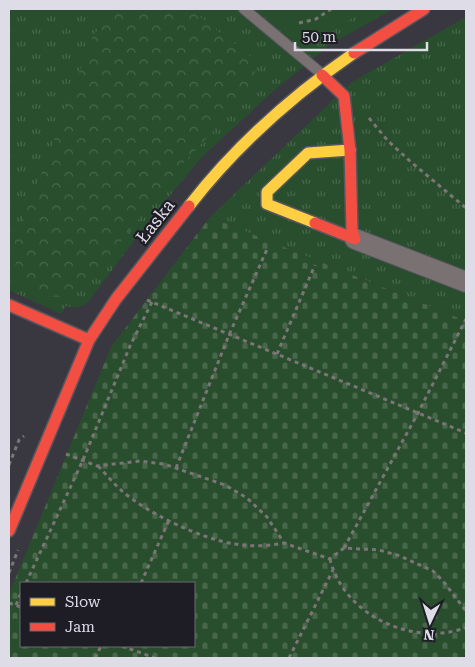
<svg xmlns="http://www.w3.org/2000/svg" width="475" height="667" viewBox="0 0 475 667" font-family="'Roboto Serif',serif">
<defs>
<pattern id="grass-tufts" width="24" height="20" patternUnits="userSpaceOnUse" patternTransform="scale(1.25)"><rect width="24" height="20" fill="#294e2d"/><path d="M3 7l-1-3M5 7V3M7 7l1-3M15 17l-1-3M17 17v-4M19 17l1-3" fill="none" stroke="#48674b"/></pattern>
<pattern id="forest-crowns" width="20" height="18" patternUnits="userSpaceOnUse" patternTransform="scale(1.25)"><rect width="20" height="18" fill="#294e2d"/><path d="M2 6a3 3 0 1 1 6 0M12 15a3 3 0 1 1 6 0" fill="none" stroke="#48674b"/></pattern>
<pattern id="cemetery-stones" width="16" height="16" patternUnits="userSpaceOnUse" patternTransform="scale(1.25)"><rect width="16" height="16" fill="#294e2d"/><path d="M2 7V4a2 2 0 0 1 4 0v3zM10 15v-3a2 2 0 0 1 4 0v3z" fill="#48674b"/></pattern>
</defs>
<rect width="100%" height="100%" fill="#393841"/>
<path fill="url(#grass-tufts)" d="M 9,9 L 393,9 L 331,44 L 271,93 L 202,157 L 151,218 L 88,302 C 81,308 75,308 66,306 L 61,314 L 9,290 Z
M 466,17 L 466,321 L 210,217 L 352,82 Z"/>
<path fill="url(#forest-crowns)" d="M 112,9 L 190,9 L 250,56 L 257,81 C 233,111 206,138 181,166 C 143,210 112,258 71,298 L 37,295 L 16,281 L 15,237 L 39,180 L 92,38 Z"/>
<path fill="url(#cemetery-stones)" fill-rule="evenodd" d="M 210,217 L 466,321 L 466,658 L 9,658 L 9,594 L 111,347 ZM 21,583 L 194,583 L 194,646 L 21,646 Z"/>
<path fill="#294e2d" d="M 264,9 L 366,9 L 310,46 Z"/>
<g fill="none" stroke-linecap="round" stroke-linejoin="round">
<g stroke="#57565e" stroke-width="12">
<path id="lane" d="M 244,9 L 322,74"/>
</g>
<g stroke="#57565e" stroke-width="22">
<path id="street" d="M 355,239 L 466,282"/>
</g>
<g stroke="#57565e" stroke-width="14">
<path id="slow" d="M 189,206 C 235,147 293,95 354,53
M 315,223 L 267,204 L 267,192 L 308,153 L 350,150"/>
</g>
<g stroke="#57565e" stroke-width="14">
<path id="jam" d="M 354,53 L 424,9
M 315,223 L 355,239 L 352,231 L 350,150 L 344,96 L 322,75
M 9,305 L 89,340
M 9,531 L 89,340 L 116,299 L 189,206"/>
</g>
<path stroke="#7c7577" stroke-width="3" stroke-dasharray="4 4" stroke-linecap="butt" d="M 299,23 L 316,19 L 331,9
M 369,118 L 388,141 L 411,162 L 466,208
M 147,300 L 466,433
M 277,354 L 315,265
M 66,454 L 97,466 L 140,461 L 164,464 L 225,485 L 247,498 L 267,517 L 284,543 L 330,559 L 344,548 L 379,550 L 400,556 L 433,571 L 443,581 L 466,611
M 9,465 L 19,440 L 24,436
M 98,466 C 106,474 113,483 122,491 C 147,513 201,539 235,544 C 252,547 268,546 284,543
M 176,468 L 229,335 L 268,247
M 344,548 L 418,413 L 466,319
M 330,559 C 341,606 393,637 440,633 C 448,633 458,630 466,628
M 9,573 L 18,550
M 26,583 L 83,460 L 130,346 L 152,302
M 141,583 L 169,520
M 9,603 L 21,607
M 16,605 L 21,593
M 122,646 L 155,658
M 95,658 L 101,646
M 289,658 L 333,570"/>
<use href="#lane" stroke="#7a7172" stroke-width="10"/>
<use href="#street" stroke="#7a7172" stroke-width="20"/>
<use href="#slow" stroke="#ffcf43" stroke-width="11"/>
<use href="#jam" stroke="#f24e42" stroke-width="11"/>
</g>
<g text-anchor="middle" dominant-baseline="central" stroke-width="4.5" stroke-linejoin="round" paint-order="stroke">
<g font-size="18" fill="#dddce7" stroke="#1e1d25">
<text transform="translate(155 221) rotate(-52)">Łaska</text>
</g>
</g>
<rect width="475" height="667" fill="none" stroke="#dddce7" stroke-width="20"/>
<rect x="20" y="582" width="175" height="65" fill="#1e1d25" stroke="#6a6973"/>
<rect x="30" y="598" width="25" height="8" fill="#ffcf43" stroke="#6a6973"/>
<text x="65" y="607" font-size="15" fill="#dddce7">Slow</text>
<rect x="30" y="623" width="25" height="8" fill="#f24e42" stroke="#6a6973"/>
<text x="65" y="632" font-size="15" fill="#dddce7">Jam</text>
<g transform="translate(430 622) rotate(184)" stroke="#1e1d25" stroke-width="4" paint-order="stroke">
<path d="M0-4L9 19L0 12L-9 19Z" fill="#dddce7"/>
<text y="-8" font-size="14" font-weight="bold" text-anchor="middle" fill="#dddce7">N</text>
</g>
<path d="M295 42v8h132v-8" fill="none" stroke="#dddce7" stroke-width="2.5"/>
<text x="302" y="42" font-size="15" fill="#dddce7" stroke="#1e1d25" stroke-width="4" paint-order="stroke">50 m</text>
</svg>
